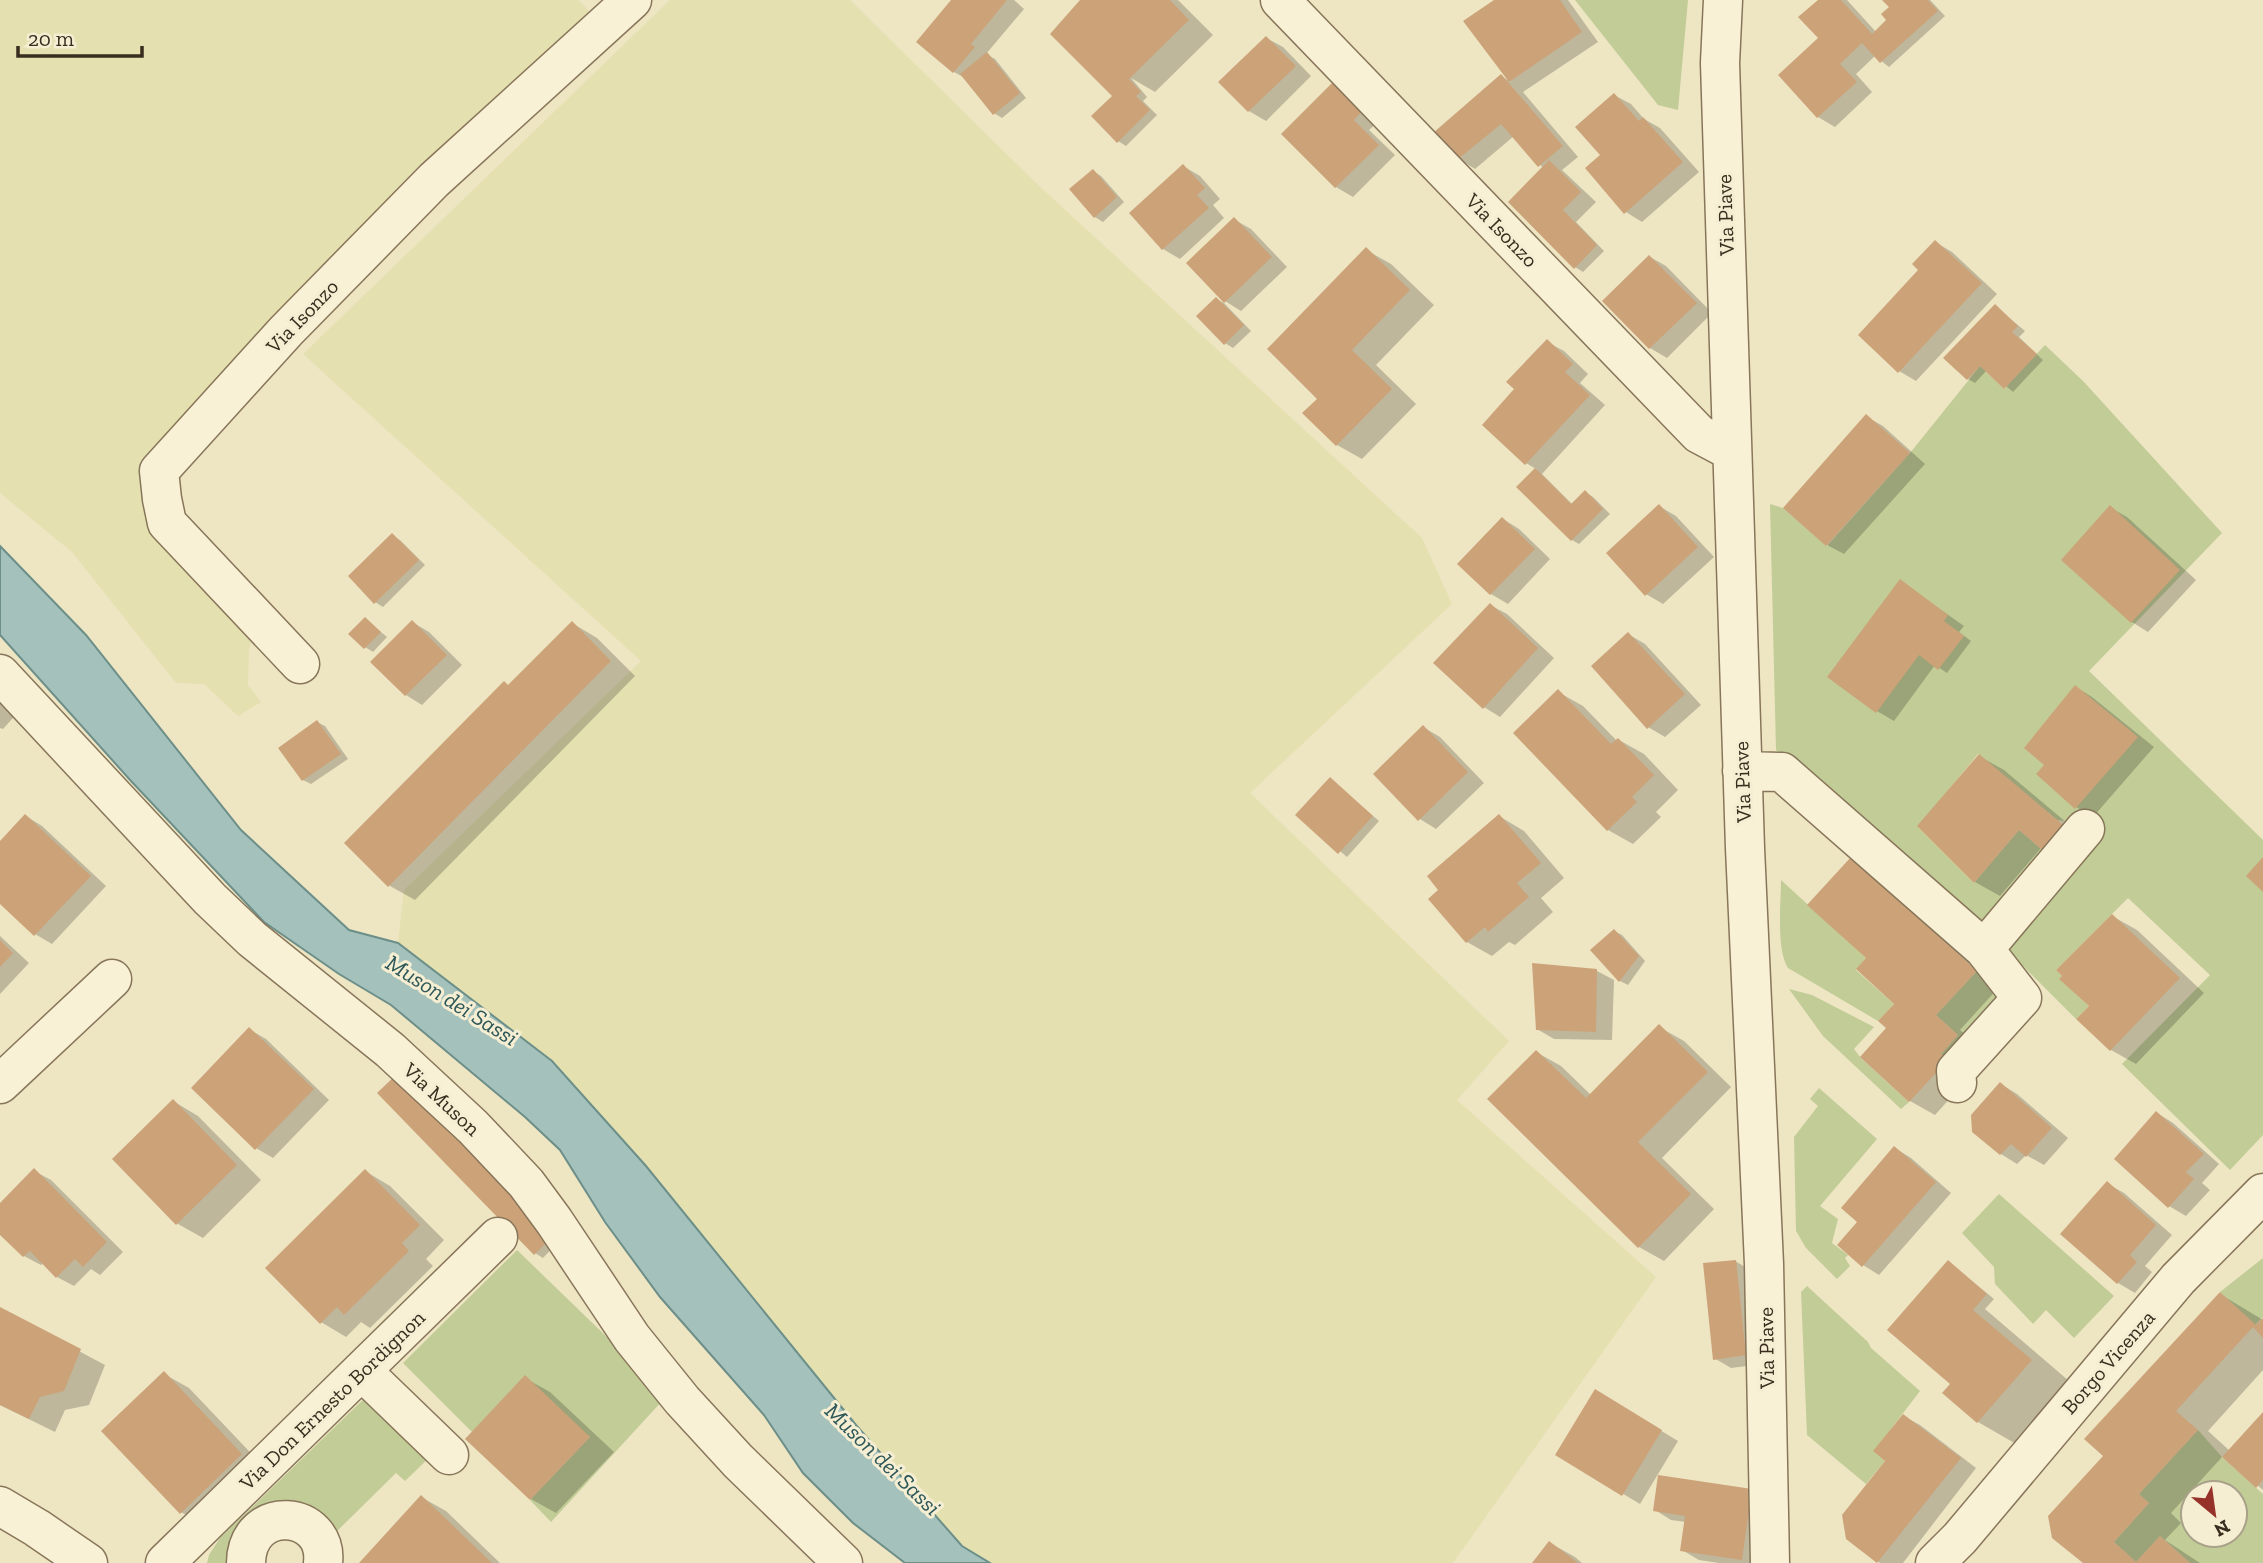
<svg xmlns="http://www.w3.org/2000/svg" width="2263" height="1563" viewBox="0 0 2263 1563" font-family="'Zilla Slab',serif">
<rect width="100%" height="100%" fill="#eee5c3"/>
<path fill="#e4e0b0" d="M 0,0 L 578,0 L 595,17 L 142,476 L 253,632 L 249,651 L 248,685 L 261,702 L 238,716 L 204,684 L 176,683 L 72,552 L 0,493 Z
M 670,0 L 850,0 L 1036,183 L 1422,538 L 1452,604 L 1250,793 L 1509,1041 L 1457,1100 L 1656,1277 L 1453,1563 L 990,1563 L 962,1546 L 856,1425 L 646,1166 L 552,1061 L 398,943 L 404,890 L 641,661 L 303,354 Z"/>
<path fill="#c2cc97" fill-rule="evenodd" d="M 1575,0 L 1688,0 L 1678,110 L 1658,105 Z
M 2045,345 L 2083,381 L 2222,533 L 2089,671 L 2263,840 L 2263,1135 L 2230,1170 L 2122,1064 L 2210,975 L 2128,898 L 2056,970 L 2062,976 L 2060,979 L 2089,1006 L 2076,1019 L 2002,945 L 2073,822 L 2057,820 L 1978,754 L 1918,827 L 1974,883 L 2019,830 L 2047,854 L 1977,930 L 1776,750 L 1770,504 L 1783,508 L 1827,546 L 1910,453 L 1980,366 L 2004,389 Z
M 1781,880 L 1866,958 L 1856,970 L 1894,1004 L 1878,1021 L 1788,968 C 1776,949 1781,903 1781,880 Z
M 1977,971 L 1996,995 L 1997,1003 L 1948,1060 L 1941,1054 L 1958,1035 L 1936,1015 Z
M 1789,989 L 1812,995 L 1874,1027 L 1854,1049 L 1861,1058 L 1909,1102 L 1901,1109 L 1823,1036 Z
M 1819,1088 L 1877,1139 L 1820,1206 L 1838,1219 L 1832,1243 L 1848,1255 L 1845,1258 L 1850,1266 L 1837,1279 L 1806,1248 L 1796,1231 L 1794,1137 L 1818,1106 L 1810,1099 Z
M 1999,1194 L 2114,1296 L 2074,1338 L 2046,1310 L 2033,1324 L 1995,1284 L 1994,1267 L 1962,1233 Z
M 517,1250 L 642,1371 L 663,1400 L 551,1522 L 530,1500 L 590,1437 L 472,1432 L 403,1363 Z
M 2263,1258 L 2263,1317 L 2255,1325 L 2220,1292 Z
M 1807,1286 L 1868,1342 L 1871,1348 L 1920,1391 L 1874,1451 L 1885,1461 L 1866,1484 L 1807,1435 L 1801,1292 Z
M 370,1393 L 434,1453 L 405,1481 L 396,1473 L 332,1536 L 317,1518 L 231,1563 L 207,1563 L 209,1555 L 220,1538 Z
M 2198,1430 L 2222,1457 L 2263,1494 L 2263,1563 L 2190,1563 L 2160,1536 L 2136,1562 L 2114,1542 L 2149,1503 L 2139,1494 ZM 2193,1493 L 2235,1493 L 2235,1535 L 2193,1535 Z"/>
<path fill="#a5c1bb" stroke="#6c8f89" stroke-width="2" d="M 0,546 L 86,635 L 241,830 L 349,930 L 398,943 L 552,1061 L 646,1166 L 856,1425 L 962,1546 L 990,1563 L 905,1563 L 853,1523 L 803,1473 L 764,1415 L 660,1297 L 605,1222 L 560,1150 L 525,1117 L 391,1005 L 339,974 L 264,922 L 131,781 L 0,635 Z"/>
<path fill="#0003" d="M 953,0 L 1014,0 L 1024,9 L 986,54 L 995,59 L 1026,98 L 1002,118 L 994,113 L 967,79 L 954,72 L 918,42 Z
M 1083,0 L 1178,0 L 1213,35 L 1155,92 L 1131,78 L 1147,97 L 1143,101 L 1157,115 L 1126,146 L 1118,141 L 1114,96 Z
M 1497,0 L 1568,0 L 1598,42 L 1523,92 L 1578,157 L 1562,170 L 1596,202 L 1576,222 L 1604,251 L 1583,272 L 1575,267 L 1543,168 L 1514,136 L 1475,169 L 1459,159 L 1501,76 L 1511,82 L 1466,22 Z
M 1820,0 L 1847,0 L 1876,32 L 1889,20 L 1891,7 L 1885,0 L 1930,0 L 1945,16 L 1889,67 L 1875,56 L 1856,74 L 1872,92 L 1835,127 L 1818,117 Z
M 1266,38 L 1283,47 L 1311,76 L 1266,121 L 1249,111 Z
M 1334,83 L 1379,121 L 1369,130 L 1395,155 L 1353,197 L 1336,187 L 1284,134 Z
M 1614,95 L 1631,104 L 1644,119 L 1660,128 L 1699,172 L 1642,222 L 1626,212 L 1602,155 Z
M 1183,166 L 1200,176 L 1220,199 L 1213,205 L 1224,218 L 1180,259 L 1163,249 Z
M 1093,171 L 1101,176 L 1124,202 L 1103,222 L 1095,217 Z
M 1235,220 L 1251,229 L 1287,267 L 1241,311 L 1225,301 Z
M 1935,242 L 1952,252 L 1997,294 L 1916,381 L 1899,371 L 1860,335 L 1921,270 Z
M 1366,250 L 1391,264 L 1434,305 L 1376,365 L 1416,404 L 1362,459 L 1337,445 L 1305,413 L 1319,399 Z
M 1650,257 L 1666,266 L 1712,313 L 1667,358 L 1650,348 Z
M 1216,299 L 1224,303 L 1251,331 L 1233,348 L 1225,343 Z
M 1995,306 L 2025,331 L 2019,337 L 2043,360 L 2013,392 L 1987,370 L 1975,383 L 1968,379 Z
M 1547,342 L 1564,351 L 1588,374 L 1580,383 L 1605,405 L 1542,474 L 1573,505 L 1585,492 L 1593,497 L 1610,514 L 1579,544 L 1572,540 L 1536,469 L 1526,463 L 1517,389 Z
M 1867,417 L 1883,426 L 1925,464 L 1844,554 L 1827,545 L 1785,507 Z
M 1659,506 L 1676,516 L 1714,557 L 1663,604 L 1646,594 Z
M 2111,508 L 2127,517 L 2196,580 L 2148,632 L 2132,622 Z
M 1503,519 L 1519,529 L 1550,559 L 1508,604 L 1491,594 Z
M 392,536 L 400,540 L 425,565 L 383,607 L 375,602 Z
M 1900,581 L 1964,626 L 1959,632 L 1971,641 L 1947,673 L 1935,665 L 1894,721 L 1877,711 Z
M 1490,605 L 1507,614 L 1554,658 L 1500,717 L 1484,707 Z
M 365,619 L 387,637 L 373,652 L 365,647 Z
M 412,622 L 429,632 L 462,665 L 422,705 L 406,695 Z
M 572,623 L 597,638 L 635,676 L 415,900 L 390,886 L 347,843 Z
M 1628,634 L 1645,644 L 1701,705 L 1665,737 L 1648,727 Z
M 2076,687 L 2092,697 L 2154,747 L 2093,817 L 2076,807 L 2047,765 Z
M 0,692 L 20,710 L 3,729 L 0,728 Z
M 1558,692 L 1583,706 L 1617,741 L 1619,740 L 1644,754 L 1678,790 L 1656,812 L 1661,817 L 1633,844 L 1608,830 Z
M 317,722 L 325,726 L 348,759 L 311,784 L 303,780 Z
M 1423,727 L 1440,737 L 1484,783 L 1436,829 L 1420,819 Z
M 1979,756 L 2004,770 L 2092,844 L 2042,847 L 2000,896 L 1975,882 Z
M 1330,779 L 1379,821 L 1347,857 L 1298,815 Z
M 26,816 L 42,826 L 106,886 L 52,944 L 35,934 L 0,901 L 0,843 Z
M 1499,816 L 1524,831 L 1564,878 L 1541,898 L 1553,912 L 1515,945 L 1509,942 L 1492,956 L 1467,942 Z
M 1852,859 L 2000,986 L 1960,1030 L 1982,1050 L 1971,1075 L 1935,1115 L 1910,1101 L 1863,1057 L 1889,1028 L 1896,1004 L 1868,958 Z
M 2112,916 L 2137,930 L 2204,993 L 2136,1064 L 2111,1050 L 2078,1019 L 2091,1006 Z
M 1614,931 L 1622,935 L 1645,961 L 1628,985 L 1620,981 L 1592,950 Z
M 0,936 L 29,963 L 0,994 Z
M 1597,971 L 1614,980 L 1612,1040 L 1554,1039 L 1537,1029 Z
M 1659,1027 L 1684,1041 L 1731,1087 L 1662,1158 L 1714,1209 L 1664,1261 L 1639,1247 L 1536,1052 L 1561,1066 L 1591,1095 Z
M 249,1029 L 266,1039 L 329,1100 L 273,1158 L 256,1148 Z
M 2001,1084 L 2017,1094 L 2068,1138 L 2044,1165 L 2026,1155 L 2017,1164 L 2001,1154 Z
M 380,1093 L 560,1240 L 543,1258 L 535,1253 Z
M 173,1101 L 198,1116 L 261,1180 L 203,1238 L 178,1224 L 115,1159 Z
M 2157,1113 L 2173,1123 L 2219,1164 L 2202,1183 L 2210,1190 L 2186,1216 L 2169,1206 Z
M 1895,1148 L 1911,1158 L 1951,1193 L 1879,1275 L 1863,1265 Z
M 34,1171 L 51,1180 L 123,1252 L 100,1275 L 91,1269 L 74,1286 L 57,1277 L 44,1263 L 41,1265 L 24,1256 L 0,1232 L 0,1205 Z
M 365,1171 L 390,1186 L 444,1240 L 426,1259 L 433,1266 L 370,1328 L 361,1322 L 346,1337 L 321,1322 Z
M 2108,1184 L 2124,1193 L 2172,1235 L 2145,1266 L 2152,1272 L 2135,1293 L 2118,1283 L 2063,1234 Z
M 1735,1261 L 1752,1271 L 1762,1364 L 1731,1368 L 1714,1358 Z
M 1949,1262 L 1994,1299 L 1985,1309 L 2076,1387 L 2023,1448 L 1978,1422 L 1953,1384 Z
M 2220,1294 L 2263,1320 L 2263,1370 L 2208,1431 L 2230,1451 L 2263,1414 L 2263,1490 L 2223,1456 L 2171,1513 L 2181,1523 L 2165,1540 L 2200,1563 L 2086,1563 L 2106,1456 Z
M 0,1309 L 105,1365 L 89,1405 L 65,1410 L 55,1432 L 0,1405 Z
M 164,1374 L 189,1388 L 266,1469 L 206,1527 L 181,1512 Z
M 525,1378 L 550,1392 L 614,1452 L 556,1513 L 531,1499 Z
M 1612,1401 L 1678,1441 L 1640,1504 L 1557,1454 Z
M 1903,1416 L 1920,1425 L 1976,1468 L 1903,1563 L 1880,1563 L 1847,1538 L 1888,1460 Z
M 1751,1490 L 1759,1563 L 1719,1563 L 1699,1560 L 1682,1550 L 1686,1522 L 1671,1520 L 1655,1510 Z
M 421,1497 L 446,1511 L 500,1563 L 362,1563 Z
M 1550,1543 L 1575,1557 L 1582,1563 L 1534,1563 Z"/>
<path fill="#cca279" d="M 951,0 L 1007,0 L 971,44 L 975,47 L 953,73 L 916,42 Z
M 1080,0 L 1170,0 L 1189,20 L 1129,79 L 1141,92 L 1136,96 L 1150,110 L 1117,143 L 1091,116 L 1112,96 L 1050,34 Z
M 1494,0 L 1560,0 L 1582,32 L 1509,82 L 1463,21 Z
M 1818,0 L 1841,0 L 1872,34 L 1886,20 L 1881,14 L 1889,7 L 1882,0 L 1928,0 L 1938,11 L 1880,63 L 1862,43 L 1840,64 L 1857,82 L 1817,118 L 1778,75 L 1818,38 L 1798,17 Z
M 1266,36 L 1296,66 L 1248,112 L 1218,82 Z
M 987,52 L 1020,93 L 993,115 L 960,74 Z
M 1501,74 L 1563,146 L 1538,167 L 1501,124 L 1457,160 L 1433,133 Z
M 1334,81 L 1363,110 L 1354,120 L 1379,145 L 1335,188 L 1281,134 Z
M 1614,93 L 1639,121 L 1643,117 L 1683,162 L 1624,214 L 1585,168 L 1600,155 L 1575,127 Z
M 1549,160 L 1581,192 L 1563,210 L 1597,245 L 1574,269 L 1508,202 Z
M 1183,164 L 1205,188 L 1197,195 L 1209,208 L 1162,250 L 1129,213 Z
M 1093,169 L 1117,197 L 1094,218 L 1069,189 Z
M 1234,217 L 1272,257 L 1224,303 L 1186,263 Z
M 1935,240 L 1982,283 L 1898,373 L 1858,335 L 1918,270 L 1912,264 Z
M 1366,247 L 1410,290 L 1352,350 L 1392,389 L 1336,446 L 1302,413 L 1317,399 L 1267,349 Z
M 1649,255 L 1697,303 L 1649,349 L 1602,301 Z
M 1216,297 L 1244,325 L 1224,345 L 1196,316 Z
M 1995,304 L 2018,326 L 2012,332 L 2037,354 L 2004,389 L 1980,366 L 1967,380 L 1943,358 Z
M 1547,339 L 1573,364 L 1565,372 L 1590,395 L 1525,465 L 1482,425 L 1514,389 L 1506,382 Z
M 1866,414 L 1910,453 L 1826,546 L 1783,508 Z
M 1535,468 L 1571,504 L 1585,490 L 1603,509 L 1571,541 L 1516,487 Z
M 1659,504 L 1698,547 L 1645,596 L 1606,553 Z
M 2110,505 L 2180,570 L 2131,623 L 2061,560 Z
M 1502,517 L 1535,549 L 1490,595 L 1457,564 Z
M 392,533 L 419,560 L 374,604 L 348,576 Z
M 1900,579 L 1948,615 L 1944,621 L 1964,636 L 1938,670 L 1919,655 L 1876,713 L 1827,677 Z
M 1490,603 L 1538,648 L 1483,709 L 1433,663 Z
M 365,617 L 381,632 L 364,649 L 348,634 Z
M 412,620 L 447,655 L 405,696 L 370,662 Z
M 572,621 L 611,661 L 388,887 L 344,843 L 504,681 L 508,685 Z
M 1628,632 L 1685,694 L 1647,729 L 1591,666 Z
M 2075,685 L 2138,737 L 2075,809 L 2036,774 L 2044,765 L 2024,748 Z
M 1558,689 L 1611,744 L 1618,738 L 1654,775 L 1632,797 L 1637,802 L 1607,831 L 1513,733 Z
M 317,720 L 341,754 L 302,781 L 278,748 Z
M 1423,725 L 1468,772 L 1418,821 L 1373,774 Z
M 1979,754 L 2068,829 L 2047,854 L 2019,830 L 1974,883 L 1917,826 Z
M 1330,777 L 1373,816 L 1338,854 L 1295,815 Z
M 25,814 L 91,876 L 34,936 L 0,904 L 0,841 Z
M 1499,814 L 1541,863 L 1517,883 L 1529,897 L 1488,932 L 1485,927 L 1466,943 L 1428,899 L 1438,890 L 1427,876 Z
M 1851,857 L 1977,971 L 1936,1015 L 1958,1035 L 1941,1054 L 1948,1060 L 1909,1102 L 1860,1057 L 1886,1028 L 1878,1021 L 1894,1004 L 1856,969 L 1866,958 L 1807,905 Z
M 2263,857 L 2263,892 L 2246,876 Z
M 2112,914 L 2180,978 L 2110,1051 L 2076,1019 L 2089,1006 L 2059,979 L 2062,976 L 2056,970 Z
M 1614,929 L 1639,956 L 1619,982 L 1590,950 Z
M 0,940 L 13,953 L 0,967 Z
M 1532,963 L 1597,969 L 1596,1032 L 1536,1030 Z
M 1659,1024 L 1708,1072 L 1638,1142 L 1691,1194 L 1638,1248 L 1487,1099 L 1536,1050 L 1586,1098 Z
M 249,1027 L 314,1089 L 255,1150 L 191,1088 Z
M 398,1073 L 554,1235 L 534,1255 L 377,1093 Z
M 2000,1082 L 2052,1128 L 2026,1157 L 2011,1144 L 2000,1155 L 1972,1132 L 1971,1115 Z
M 173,1099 L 237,1165 L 176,1225 L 112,1159 Z
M 2156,1111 L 2204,1154 L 2186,1172 L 2194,1179 L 2168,1208 L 2114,1159 Z
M 1894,1146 L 1936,1182 L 1862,1267 L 1837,1245 L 1857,1222 L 1841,1208 Z
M 34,1168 L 107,1242 L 83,1267 L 75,1259 L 56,1278 L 30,1251 L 23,1257 L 0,1235 L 0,1203 Z
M 365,1169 L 420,1225 L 402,1243 L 409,1251 L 344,1315 L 337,1307 L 320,1324 L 265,1268 Z
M 2107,1181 L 2156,1225 L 2130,1255 L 2137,1262 L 2117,1284 L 2060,1234 Z
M 1736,1260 L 1746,1355 L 1713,1360 L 1703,1263 Z
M 1948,1260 L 1987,1294 L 1973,1310 L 2032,1360 L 1977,1423 L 1942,1393 L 1950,1384 L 1887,1330 Z
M 2220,1292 L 2256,1325 L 2263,1318 L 2263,1338 L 2253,1327 L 2176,1411 L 2198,1430 L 2139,1494 L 2149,1503 L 2114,1542 L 2136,1562 L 2160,1536 L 2190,1563 L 2083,1563 L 2052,1538 L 2048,1516 L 2103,1456 L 2084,1439 Z
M 0,1307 L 81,1349 L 64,1391 L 40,1397 L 29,1419 L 0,1405 Z
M 164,1371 L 242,1454 L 180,1514 L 101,1431 Z
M 525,1375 L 590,1437 L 530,1500 L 465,1439 Z
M 1595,1389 L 1662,1430 L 1622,1496 L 1555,1455 Z
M 2263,1412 L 2263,1480 L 2256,1488 L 2222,1457 Z
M 1903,1414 L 1961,1458 L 1877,1563 L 1846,1539 L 1842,1515 L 1885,1461 L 1873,1451 Z
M 1658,1475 L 1752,1489 L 1742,1560 L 1680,1551 L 1685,1516 L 1653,1511 Z
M 421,1495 L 492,1563 L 359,1563 Z
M 1549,1541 L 1578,1563 L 1532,1563 Z"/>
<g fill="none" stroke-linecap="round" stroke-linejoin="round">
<g stroke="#88765a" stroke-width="41">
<path id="minor" d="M 1280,0 L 1699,434 L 1731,451
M 1723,0 L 1720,63 L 1745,848 L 1764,1264 L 1770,1563
M 300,664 L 167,523 L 162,499 L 159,471 L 286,331 L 434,180 L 632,0
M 0,674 L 210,899 L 252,939 L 390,1050 L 473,1127 L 526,1183 L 554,1221 L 632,1338 L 682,1400 L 738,1461 L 843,1563
M 1742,771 L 1782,772 L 1984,949 L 2085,829
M 1957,1083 L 1956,1071 L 2022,998 L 1984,949
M 0,1084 L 112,979
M 362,1371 L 449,1455
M 0,1506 L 37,1528 L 88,1563
M 165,1563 L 498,1237
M 246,1563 C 247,1502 329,1510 323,1563
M 1935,1563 L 1960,1538 L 2178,1279 L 2263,1193"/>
</g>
<use href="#minor" stroke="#f9f1d6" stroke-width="38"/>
</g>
<g text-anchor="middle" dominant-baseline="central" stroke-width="6" stroke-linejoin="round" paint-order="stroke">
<g font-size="21" fill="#382d1e" stroke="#f5eed2">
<text transform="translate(1725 215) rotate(-92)">Via Piave</text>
<text transform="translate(1502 230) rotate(46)">Via Isonzo</text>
<text transform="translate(302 316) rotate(-46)">Via Isonzo</text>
<text transform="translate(1742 782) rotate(-92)">Via Piave</text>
<text transform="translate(442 1099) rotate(43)">Via Muson</text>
<text transform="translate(1766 1348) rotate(-91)">Via Piave</text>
<text transform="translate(2108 1362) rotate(-49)">Borgo Vicenza</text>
<text transform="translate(332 1400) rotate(-44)">Via Don Ernesto Bordignon</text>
</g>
<g font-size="23" font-style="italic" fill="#2d5758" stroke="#f5eed2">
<text transform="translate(452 1000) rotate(32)">Muson dei Sassi</text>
<text transform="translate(883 1459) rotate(44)">Muson dei Sassi</text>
</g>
</g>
<g transform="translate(2214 1514) rotate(151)"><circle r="33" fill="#f5eed2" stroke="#a9a18a" stroke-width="2"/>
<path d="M0-5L12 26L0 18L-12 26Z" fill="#97322a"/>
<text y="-10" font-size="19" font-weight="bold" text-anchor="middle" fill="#382d1e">N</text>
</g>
<path d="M18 46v10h124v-10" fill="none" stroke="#382d1e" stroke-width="3.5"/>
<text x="28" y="46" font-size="21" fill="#382d1e" stroke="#f5eed2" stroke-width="5" paint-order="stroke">20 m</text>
</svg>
